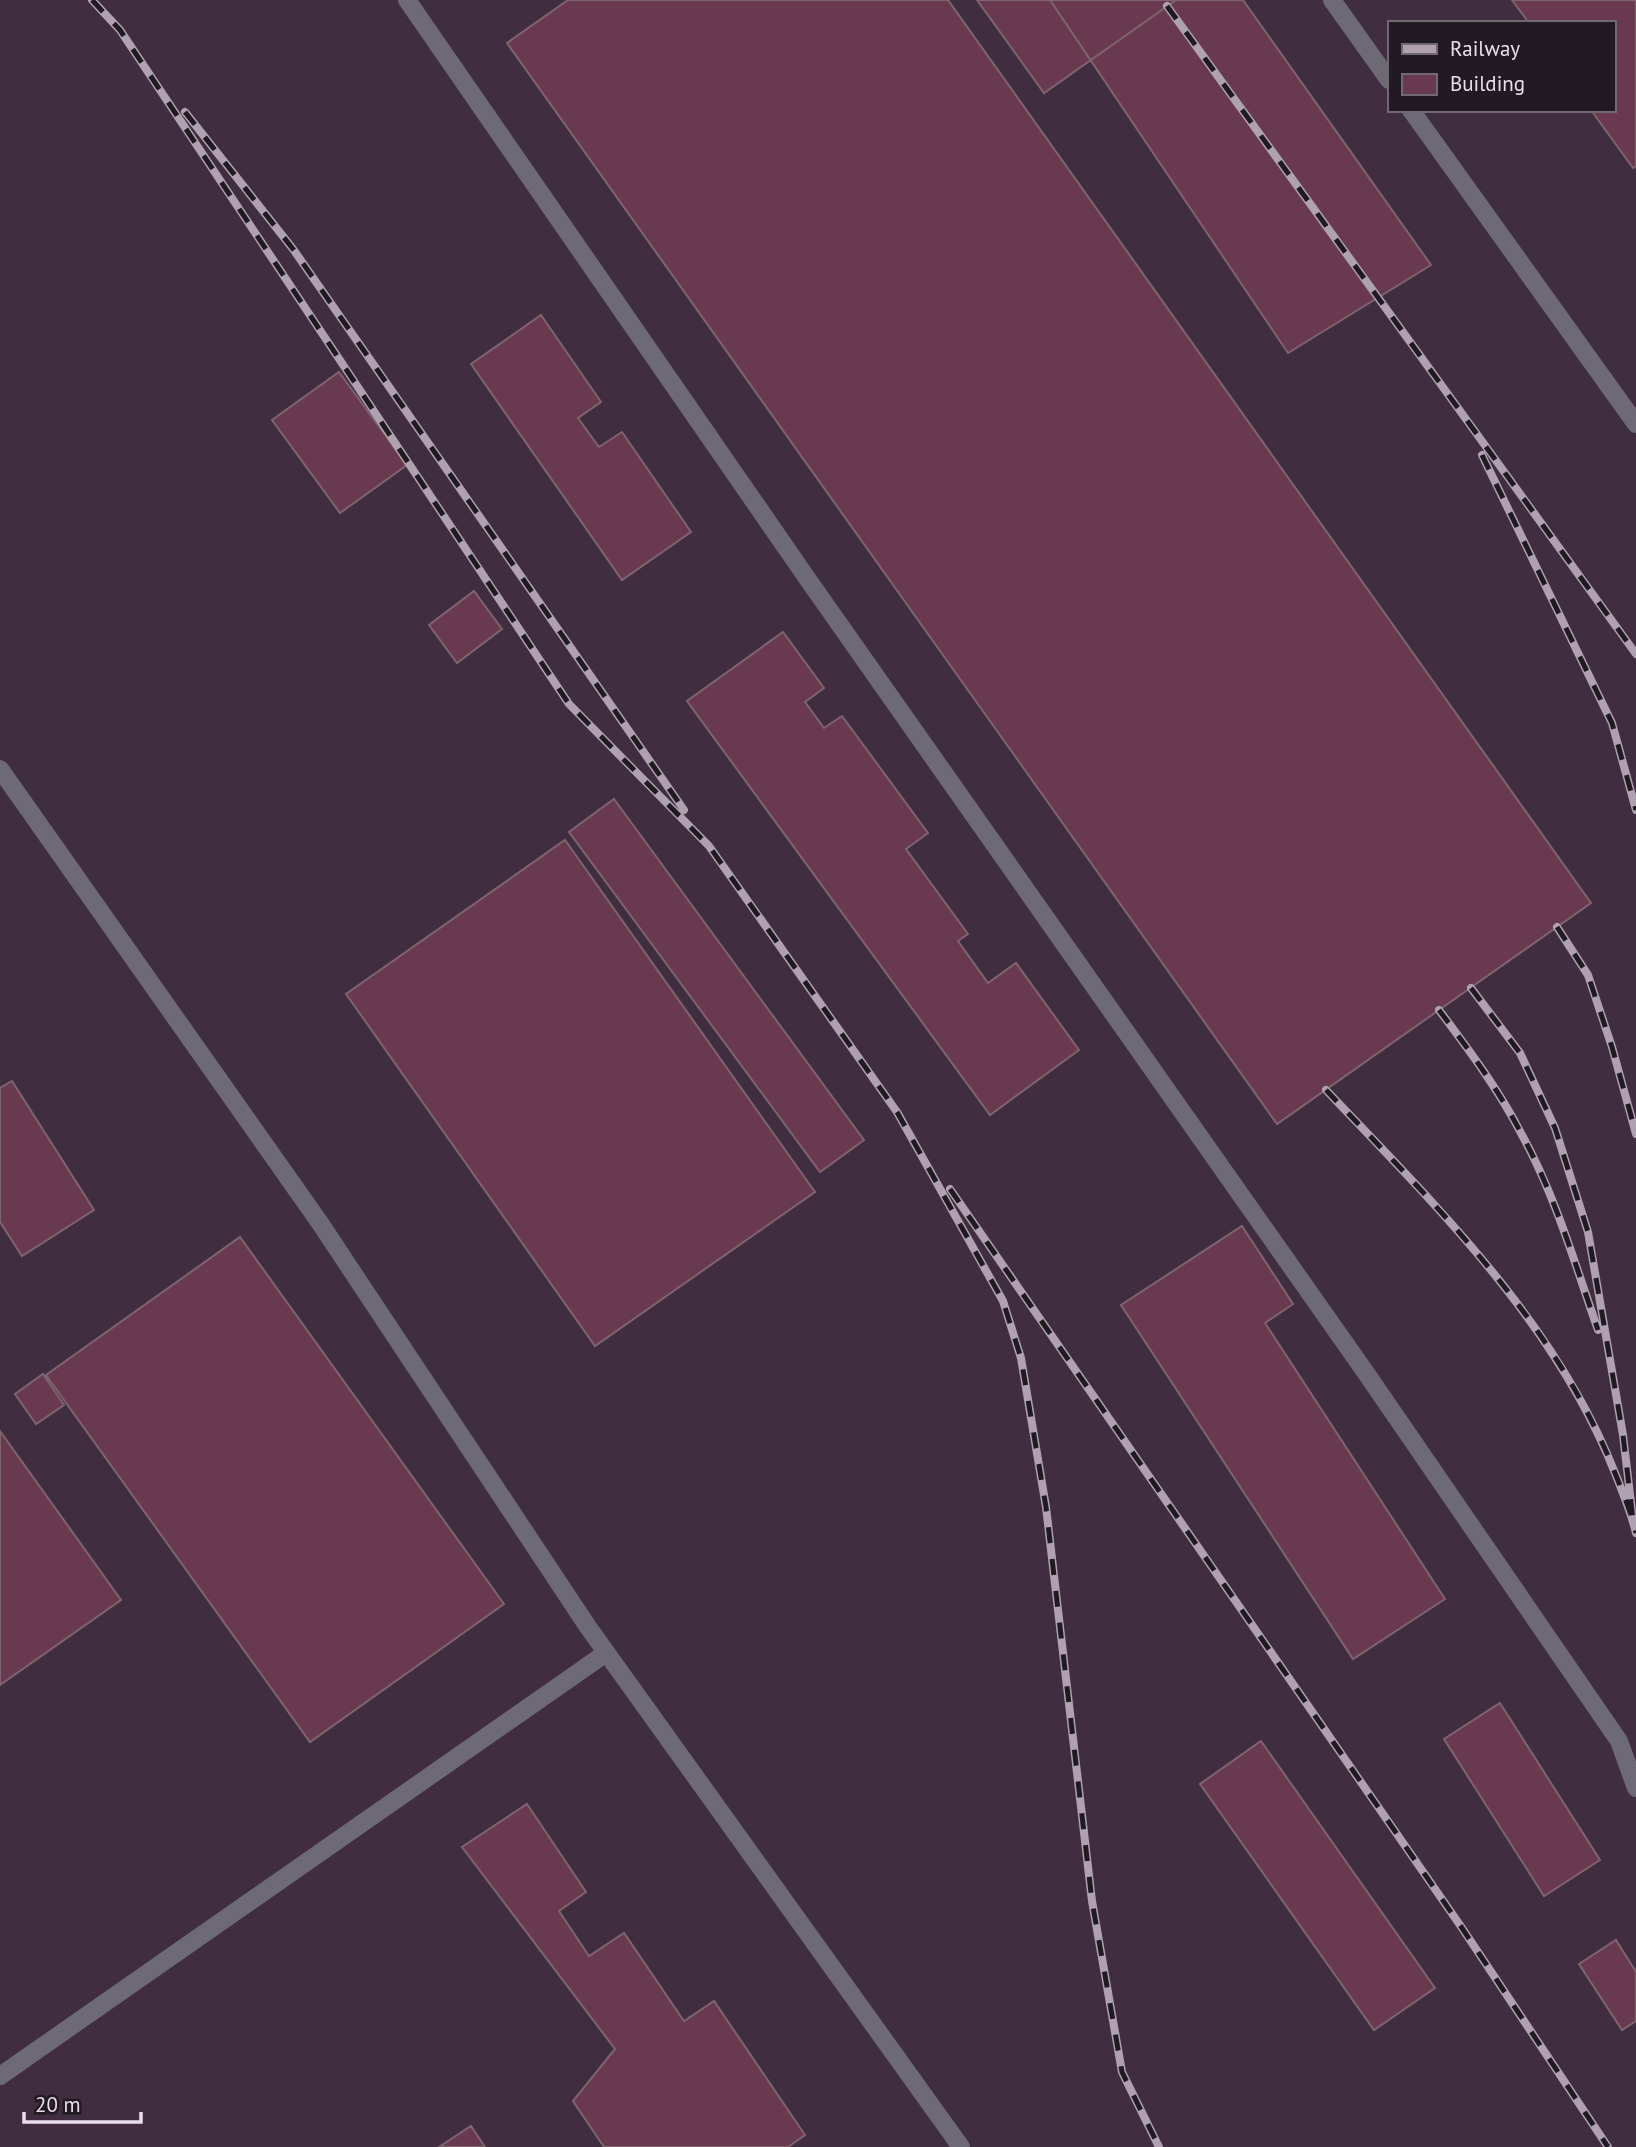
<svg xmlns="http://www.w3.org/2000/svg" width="1636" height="2147" viewBox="0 0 1636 2147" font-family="'PT Sans',sans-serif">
<rect width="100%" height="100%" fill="#402e40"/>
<path fill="#69394f" stroke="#7f636f" stroke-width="2" d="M 568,0 L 948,0 L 1591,903 L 1277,1124 L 507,43 Z
M 977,0 L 1176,0 L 1044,93 Z
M 1050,0 L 1243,0 L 1431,265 L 1288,353 Z
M 1512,0 L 1636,0 L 1636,166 L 1633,168 L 1591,110 L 1613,110 L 1613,23 L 1529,23 Z
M 541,315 L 601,402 L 578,418 L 599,447 L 622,432 L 691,532 L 622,580 L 471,364 Z
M 339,372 L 407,465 L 340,513 L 272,420 Z
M 474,591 L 502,629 L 457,663 L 429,625 Z
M 783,632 L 824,688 L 805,702 L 824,728 L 842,716 L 928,833 L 906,849 L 968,934 L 958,941 L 988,983 L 1016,963 L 1079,1050 L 990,1115 L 687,701 Z
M 614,799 L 864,1140 L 820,1172 L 569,832 Z
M 565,840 L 815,1192 L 595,1346 L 346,994 Z
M 12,1081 L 94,1210 L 22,1256 L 0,1222 L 0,1088 Z
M 1242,1226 L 1293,1304 L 1265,1323 L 1445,1599 L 1353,1659 L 1121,1305 Z
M 240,1237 L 504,1604 L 310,1742 L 46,1375 Z
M 43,1374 L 64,1405 L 36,1424 L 15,1394 Z
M 0,1431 L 121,1600 L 0,1685 Z
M 1500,1703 L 1600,1860 L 1544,1896 L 1444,1739 Z
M 1261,1741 L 1435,1988 L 1374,2030 L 1200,1784 Z
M 527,1804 L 586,1892 L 559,1911 L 589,1956 L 624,1933 L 684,2021 L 714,2001 L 805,2135 L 788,2147 L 604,2147 L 573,2101 L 615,2049 L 462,1847 Z
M 1616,1940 L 1636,1972 L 1636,2021 L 1622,2030 L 1579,1964 Z
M 471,2126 L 485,2147 L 439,2147 Z"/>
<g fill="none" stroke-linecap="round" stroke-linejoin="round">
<path stroke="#6d6a75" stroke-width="18" d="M 407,0 L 809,581 L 1366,1373 L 1619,1741 L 1636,1788
M 1332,0 L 1389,80
M 1411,110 L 1636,424
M 0,769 L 320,1223 L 588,1627 L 961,2147
M 0,2076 L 606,1653"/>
<g stroke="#afa1af" stroke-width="8">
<path id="rail" d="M 92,0 L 120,30 L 569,704 L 709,846 L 897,1112 L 1003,1301 L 1021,1358 L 1046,1507 L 1092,1901 L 1122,2072 L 1159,2147
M 1167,6 L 1636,654
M 185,112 L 293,249 L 684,810
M 1482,455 L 1612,723 L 1636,810
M 1557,927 L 1588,975 L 1612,1047 L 1636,1134
M 1471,988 L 1520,1053 L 1555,1128 L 1588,1232 L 1623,1435 L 1633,1520
M 1439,1010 C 1469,1050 1499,1090 1522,1135 C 1555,1195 1575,1264 1598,1330
M 1326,1090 C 1435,1205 1556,1322 1615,1473 C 1623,1493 1631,1512 1636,1533
M 950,1189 L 1462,1928 L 1608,2147"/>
</g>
<use href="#rail" stroke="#221a22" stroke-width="5" stroke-dasharray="16" stroke-linecap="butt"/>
</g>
<rect x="1388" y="21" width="228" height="91" fill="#221a22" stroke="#726872" stroke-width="2"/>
<rect x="1402" y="44" width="35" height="10" fill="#afa1af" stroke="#726872" stroke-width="2"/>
<text x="1450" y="56" font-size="21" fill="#eadeea">Railway</text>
<rect x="1402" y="74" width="35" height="21" fill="#69394f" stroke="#726872" stroke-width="2"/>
<text x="1450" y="91" font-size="21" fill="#eadeea">Building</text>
<path d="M24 2112v10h117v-10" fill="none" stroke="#eadeea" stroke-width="3.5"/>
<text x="35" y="2112" font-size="21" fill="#eadeea" stroke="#221a22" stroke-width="5" paint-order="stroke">20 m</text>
</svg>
